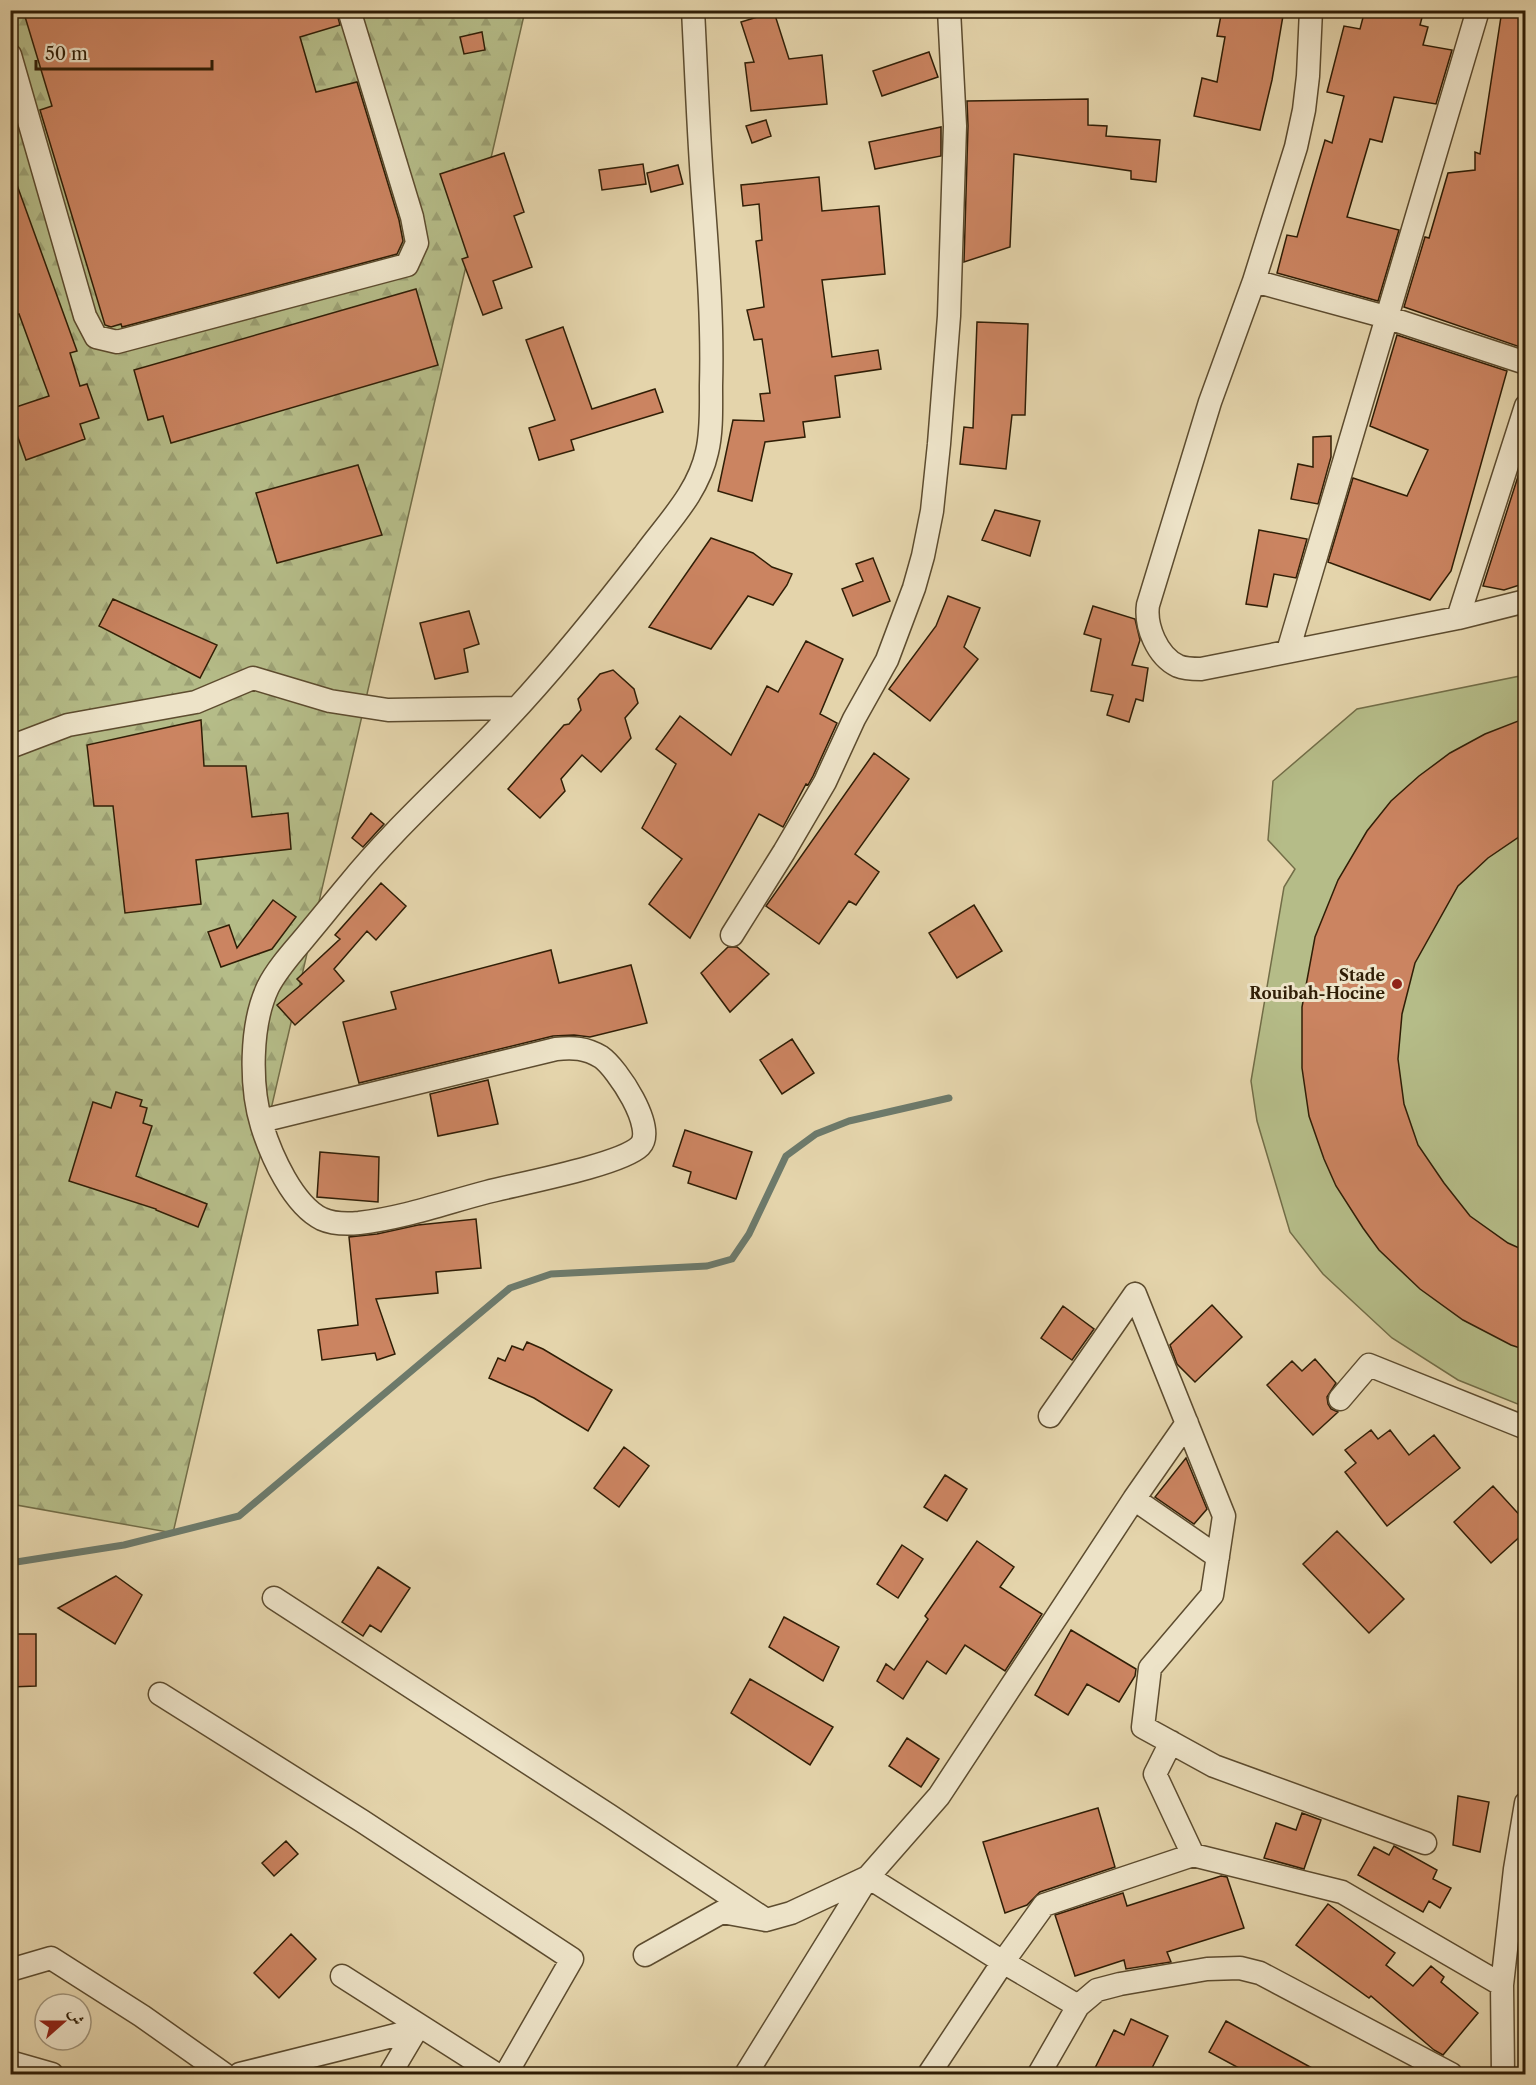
<svg xmlns="http://www.w3.org/2000/svg" width="1536" height="2085" viewBox="0 0 1536 2085" font-family="'Libre Caslon Text',Amiri,serif">
<defs>
<pattern id="forest-firs" width="22" height="20" patternUnits="userSpaceOnUse" patternTransform="scale(1.5)"><rect width="22" height="20" fill="#b5bc88"/><path d="M5 1l3.5 6h-7zM16 11l3.5 6h-7z" fill="#9ca174"/></pattern>
</defs>
<rect width="100%" height="100%" fill="#e4d4ab"/>
<filter id="stains"><feTurbulence type="fractalNoise" baseFrequency=".00333" numOctaves="4"/><feColorMatrix values="0 0 0 0 .2 0 0 0 0 .09 0 0 0 0 .02 0 0 0 .5 -.17"/></filter>
<radialGradient id="worn" r=".72"><stop offset=".6" stop-color="#630" stop-opacity="0"/><stop offset="1" stop-color="#630" stop-opacity=".3"/></radialGradient>
<path fill="url(#forest-firs)" stroke="#726d47" stroke-width="1.5" d="M 10,11 L 525,11 L 173,1533 L 11,1504 Z"/>
<path fill="#b5bc88" stroke="#726d47" stroke-width="1.5" d="M 1525,675 L 1525,1407 L 1458,1380 L 1392,1338 L 1323,1274 L 1290,1232 L 1257,1121 L 1251,1081 L 1284,887 L 1295,869 L 1268,840 L 1273,781 L 1357,709 Z"/>
<g fill="none" stroke-linecap="round" stroke-linejoin="round">
<path stroke="#6d7a6b" stroke-width="7" d="M 10,1563 L 124,1545 L 239,1516 L 510,1288 L 551,1274 L 707,1266 L 732,1259 L 749,1234 L 786,1156 L 816,1134 L 849,1121 L 949,1098"/>
</g>
<path fill="#cb8461" stroke="#301e06" stroke-width="1.5" d="M 23,10 L 336,10 L 340,25 L 300,37 L 316,92 L 357,82 L 399,220 L 403,241 L 397,254 L 122,327 L 121,324 L 111,327 L 105,325 L 40,110 L 52,106 Z
M 1222,10 L 1284,10 L 1272,80 L 1260,130 L 1194,116 L 1202,78 L 1217,82 L 1225,37 L 1217,36 Z
M 1365,10 L 1424,10 L 1420,25 L 1428,27 L 1423,45 L 1452,50 L 1436,104 L 1394,97 L 1382,142 L 1370,139 L 1347,217 L 1399,230 L 1378,301 L 1277,273 L 1287,235 L 1297,237 L 1325,140 L 1332,143 L 1344,96 L 1327,92 L 1344,26 L 1360,29 Z
M 1502,10 L 1526,10 L 1526,349 L 1404,307 L 1425,237 L 1429,238 L 1448,173 L 1475,170 L 1475,152 L 1480,154 Z
M 774,12 L 789,59 L 822,55 L 827,104 L 751,111 L 745,63 L 754,62 L 741,22 Z
M 482,32 L 485,50 L 464,54 L 460,37 Z
M 929,52 L 938,77 L 882,96 L 873,71 Z
M 1088,99 L 1088,125 L 1107,126 L 1106,136 L 1160,140 L 1156,182 L 1131,179 L 1131,171 L 1014,154 L 1010,247 L 964,262 L 968,126 L 967,101 Z
M 766,120 L 771,136 L 752,143 L 746,126 Z
M 941,127 L 941,156 L 875,169 L 869,142 Z
M 504,153 L 524,212 L 514,216 L 532,267 L 493,281 L 502,308 L 483,315 L 462,259 L 468,257 L 440,174 Z
M 643,164 L 646,184 L 602,190 L 599,170 Z
M 678,165 L 683,184 L 651,192 L 647,173 Z
M 13,174 L 77,351 L 70,353 L 80,386 L 87,384 L 99,418 L 80,424 L 85,439 L 26,460 L 10,415 L 10,409 L 49,396 L 19,314 L 10,317 L 10,175 Z
M 819,177 L 822,211 L 879,206 L 885,274 L 822,280 L 832,357 L 878,350 L 881,369 L 835,376 L 840,417 L 803,422 L 805,437 L 765,442 L 752,501 L 718,491 L 733,420 L 764,421 L 760,394 L 770,393 L 762,339 L 754,340 L 747,310 L 764,307 L 756,241 L 762,240 L 759,204 L 743,206 L 741,185 Z
M 416,289 L 438,365 L 171,443 L 163,416 L 148,420 L 134,370 Z
M 977,322 L 1028,324 L 1025,415 L 1012,415 L 1006,469 L 960,464 L 964,427 L 973,428 Z
M 563,327 L 592,409 L 655,389 L 663,412 L 571,440 L 574,450 L 539,460 L 529,428 L 555,420 L 526,340 Z
M 1397,335 L 1507,371 L 1451,571 L 1430,600 L 1328,562 L 1353,478 L 1407,496 L 1428,450 L 1370,426 Z
M 1331,436 L 1331,457 L 1318,504 L 1291,499 L 1298,464 L 1313,467 L 1313,437 Z
M 1522,464 L 1526,465 L 1526,583 L 1504,590 L 1483,586 Z
M 358,465 L 382,535 L 277,563 L 256,493 Z
M 995,510 L 1040,521 L 1030,556 L 982,540 Z
M 1259,530 L 1307,539 L 1296,578 L 1274,574 L 1267,607 L 1246,604 Z
M 711,538 L 753,553 L 772,567 L 792,574 L 787,585 L 773,605 L 748,596 L 711,649 L 649,627 Z
M 873,558 L 890,601 L 853,616 L 842,589 L 863,581 L 856,564 Z
M 948,596 L 980,608 L 964,647 L 978,659 L 930,721 L 889,689 L 936,626 Z
M 113,599 L 217,645 L 200,678 L 99,626 Z
M 1093,606 L 1135,619 L 1140,640 L 1132,665 L 1148,668 L 1143,701 L 1136,699 L 1129,722 L 1107,715 L 1113,695 L 1091,691 L 1101,639 L 1084,634 Z
M 469,611 L 479,644 L 464,649 L 468,672 L 435,679 L 420,623 Z
M 806,641 L 843,659 L 820,714 L 837,723 L 813,776 L 808,785 L 806,784 L 783,827 L 759,814 L 690,938 L 649,904 L 682,859 L 642,828 L 676,764 L 656,749 L 680,716 L 731,755 L 767,686 L 778,692 Z
M 613,670 L 634,689 L 638,703 L 625,718 L 631,738 L 601,772 L 582,755 L 561,779 L 565,791 L 540,818 L 508,789 L 564,725 L 569,724 L 581,710 L 578,699 L 600,674 Z
M 1526,718 L 1526,832 L 1488,858 L 1458,886 L 1415,963 L 1402,1014 L 1398,1059 L 1404,1104 L 1418,1145 L 1444,1183 L 1470,1216 L 1508,1243 L 1526,1251 L 1526,1350 L 1511,1345 L 1463,1320 L 1420,1289 L 1379,1250 L 1363,1228 L 1336,1186 L 1324,1159 L 1309,1116 L 1302,1068 L 1302,1007 L 1315,937 L 1338,880 L 1367,831 L 1391,801 L 1419,776 L 1450,753 L 1485,734 Z
M 201,720 L 204,766 L 246,766 L 252,817 L 288,813 L 291,849 L 196,860 L 201,904 L 125,913 L 113,806 L 94,806 L 87,745 Z
M 874,753 L 909,779 L 855,854 L 879,872 L 856,905 L 849,901 L 819,944 L 766,906 Z
M 371,813 L 384,824 L 363,847 L 352,838 Z
M 381,883 L 406,906 L 376,940 L 367,931 L 334,969 L 344,981 L 295,1025 L 277,1005 L 302,984 L 297,979 L 340,939 L 335,935 Z
M 273,900 L 296,917 L 272,949 L 221,967 L 208,932 L 229,925 L 237,948 Z
M 974,905 L 1002,951 L 957,978 L 929,933 Z
M 728,947 L 737,947 L 769,974 L 730,1012 L 701,973 Z
M 551,950 L 559,983 L 631,965 L 647,1023 L 590,1037 L 574,1035 L 553,1036 L 359,1083 L 343,1022 L 396,1009 L 391,992 Z
M 792,1039 L 814,1073 L 782,1094 L 760,1060 Z
M 488,1080 L 498,1124 L 438,1136 L 430,1094 Z
M 116,1092 L 142,1100 L 140,1106 L 147,1108 L 143,1123 L 152,1126 L 136,1176 L 207,1204 L 198,1227 L 156,1210 L 156,1209 L 69,1181 L 93,1102 L 111,1108 Z
M 685,1130 L 752,1152 L 736,1199 L 688,1183 L 691,1172 L 673,1166 Z
M 320,1152 L 379,1157 L 378,1202 L 317,1197 Z
M 476,1219 L 481,1268 L 436,1272 L 438,1293 L 376,1299 L 395,1354 L 377,1360 L 375,1353 L 322,1360 L 318,1330 L 358,1325 L 349,1237 L 377,1234 L 418,1225 Z
M 1212,1305 L 1242,1337 L 1195,1382 L 1177,1364 L 1170,1345 Z
M 1063,1306 L 1094,1329 L 1072,1360 L 1041,1338 Z
M 527,1342 L 543,1349 L 612,1390 L 588,1431 L 534,1398 L 489,1378 L 498,1358 L 505,1361 L 512,1346 L 523,1350 Z
M 1315,1359 L 1336,1383 L 1327,1397 L 1328,1404 L 1331,1409 L 1338,1412 L 1313,1435 L 1267,1385 L 1292,1361 L 1302,1371 Z
M 1371,1430 L 1378,1439 L 1390,1430 L 1409,1455 L 1434,1435 L 1460,1468 L 1387,1526 L 1345,1472 L 1356,1463 L 1345,1450 Z
M 624,1447 L 649,1466 L 619,1507 L 594,1488 Z
M 1186,1458 L 1207,1509 L 1194,1524 L 1155,1497 Z
M 945,1475 L 967,1489 L 947,1521 L 924,1507 Z
M 1493,1486 L 1526,1522 L 1526,1531 L 1491,1563 L 1454,1522 Z
M 1337,1531 L 1404,1599 L 1369,1633 L 1303,1564 Z
M 977,1541 L 1014,1567 L 1000,1587 L 1042,1614 L 1005,1671 L 965,1645 L 946,1674 L 927,1661 L 903,1699 L 877,1681 L 886,1664 L 894,1670 L 928,1619 L 925,1616 Z
M 902,1545 L 923,1559 L 898,1598 L 877,1584 Z
M 378,1567 L 410,1588 L 381,1632 L 370,1625 L 363,1636 L 342,1622 Z
M 116,1576 L 142,1595 L 115,1644 L 58,1608 Z
M 784,1617 L 839,1647 L 823,1681 L 769,1647 Z
M 1071,1630 L 1136,1669 L 1135,1676 L 1119,1702 L 1087,1684 L 1068,1715 L 1035,1695 Z
M 10,1634 L 36,1634 L 36,1686 L 10,1687 Z
M 750,1679 L 833,1727 L 810,1765 L 731,1713 Z
M 907,1738 L 939,1759 L 921,1787 L 889,1766 Z
M 1458,1796 L 1489,1802 L 1480,1852 L 1453,1845 Z
M 1098,1808 L 1115,1867 L 1040,1892 L 1027,1905 L 1005,1913 L 983,1842 Z
M 1302,1813 L 1321,1820 L 1304,1869 L 1264,1858 L 1276,1823 L 1296,1830 Z
M 286,1841 L 298,1854 L 274,1876 L 262,1863 Z
M 1394,1846 L 1437,1870 L 1433,1879 L 1451,1888 L 1440,1908 L 1429,1901 L 1423,1912 L 1358,1875 L 1374,1847 L 1389,1855 Z
M 1221,1876 L 1227,1877 L 1244,1928 L 1167,1952 L 1171,1962 L 1126,1969 L 1124,1960 L 1075,1976 L 1055,1915 L 1123,1893 L 1127,1906 Z
M 1328,1904 L 1395,1953 L 1386,1965 L 1413,1986 L 1431,1966 L 1444,1977 L 1441,1982 L 1478,2013 L 1443,2055 L 1434,2050 L 1371,1996 L 1369,1998 L 1296,1945 Z
M 291,1934 L 316,1959 L 279,1998 L 254,1973 Z
M 1131,2019 L 1168,2036 L 1149,2074 L 1092,2074 L 1114,2030 L 1124,2035 Z
M 1226,2021 L 1323,2074 L 1250,2074 L 1209,2052 Z"/>
<g fill="none" stroke-linecap="round" stroke-linejoin="round">
<g stroke="#5d4c2f" stroke-width="25">
<path id="minor" d="M 1311,10 L 1308,76 L 1304,110 L 1296,147 L 1254,281 L 1210,402 L 1148,605 C 1145,626 1157,656 1178,666 C 1185,669 1193,669 1201,669 L 1458,618 L 1526,601
M 10,55 L 85,316 L 96,337 L 117,342 L 407,265 L 417,243 L 412,217 L 349,10
M 1254,281 L 1386,317 L 1526,363
M 1458,618 L 1526,406
M 1288,651 L 1478,10
M 10,747 L 68,725 L 196,702 L 253,678 L 330,701 L 388,710 L 517,708
M 732,935 L 784,852 L 825,782 L 854,719 L 887,660 L 914,588 L 923,556 L 932,511 L 939,444 L 949,316 L 955,126 L 949,10
M 261,1121 L 556,1049 C 573,1047 586,1048 601,1057 C 617,1068 657,1128 640,1146 C 621,1165 518,1184 487,1192 C 445,1203 403,1218 359,1223 C 348,1224 333,1224 322,1219 C 293,1205 271,1155 262,1126 C 250,1087 250,1025 268,987 C 276,971 289,956 301,942 C 317,923 333,903 349,884 C 396,826 454,776 505,721 C 554,669 600,612 644,555 C 668,522 698,493 707,452 C 712,431 711,408 711,386 C 713,317 707,249 702,180 C 698,123 696,67 693,10
M 1135,1294 L 1224,1516 L 1212,1595 L 1150,1668 L 1143,1727 L 1214,1766 L 1425,1843
M 1340,1399 L 1369,1365 L 1526,1428
M 1050,1416 L 1135,1294
M 1134,1499 L 1218,1557
M 274,1598 L 610,1816 L 766,1920
M 160,1694 L 362,1821 L 572,1959 L 506,2074
M 1171,1742 L 1155,1774 L 1193,1855
M 868,1877 L 1003,1962 L 1078,2006
M 645,1955 L 722,1912 L 766,1920 L 791,1913 L 868,1877
M 10,1970 L 51,1958 L 142,2016 L 224,2074
M 342,1976 L 496,2074
M 10,2062 L 52,2074
M 240,2074 L 416,2030
M 390,2074 L 419,2025
M 746,2074 L 868,1877 L 939,1796 L 1134,1499 L 1187,1423
M 929,2074 L 1003,1962 L 1044,1905 L 1193,1855 L 1342,1892 L 1502,1985
M 1039,2074 L 1078,2006 L 1097,1990 L 1120,1984 L 1207,1969 L 1240,1968 L 1260,1973 L 1451,2074
M 1503,2074 L 1502,1985 L 1515,1869 L 1526,1803"/>
</g>
<use href="#minor" stroke="#ede3c8" stroke-width="22"/>
</g>
<circle fill="#8f2418" stroke="#ede3c8" stroke-width="2" cx="1397" cy="984" r="6"/>
<g text-anchor="middle" dominant-baseline="central" stroke-width="6" stroke-linejoin="round" paint-order="stroke">
<g font-size="16" font-weight="bold" fill="#301e06" stroke="#ede3c8" text-anchor="end">
<text x="1385" y="975">Stade<tspan x="1385" dy="18">Rouibah-Hocine</tspan></text>
</g>
</g>
<rect width="1536" height="2085" fill="none" stroke="#e4d4ab" stroke-width="36"/>
<rect x="12" y="12" width="1512" height="2061" fill="none" stroke="#301e06" stroke-width="3"/>
<rect x="18" y="18" width="1500" height="2049" fill="none" stroke="#301e06" stroke-width="1.5"/>
<g transform="translate(63 2022) rotate(69)"><circle r="28" fill="#ede3c8" stroke="#a1947a" stroke-width="1.5"/>
<path d="M0-4.5L10 22L0 15L-10 22Z" fill="#8f2418"/>
<text y="-9" font-size="16" font-weight="bold" text-anchor="middle" fill="#301e06">ش</text>
</g>
<path d="M36 60v9h176v-9" fill="none" stroke="#301e06" stroke-width="3"/>
<text x="45" y="60" font-size="18" fill="#301e06" stroke="#ede3c8" stroke-width="4.5" paint-order="stroke">50 m</text>
<rect width="100%" height="100%" filter="url(#stains)"/>
<rect width="100%" height="100%" fill="url(#worn)"/>
</svg>
